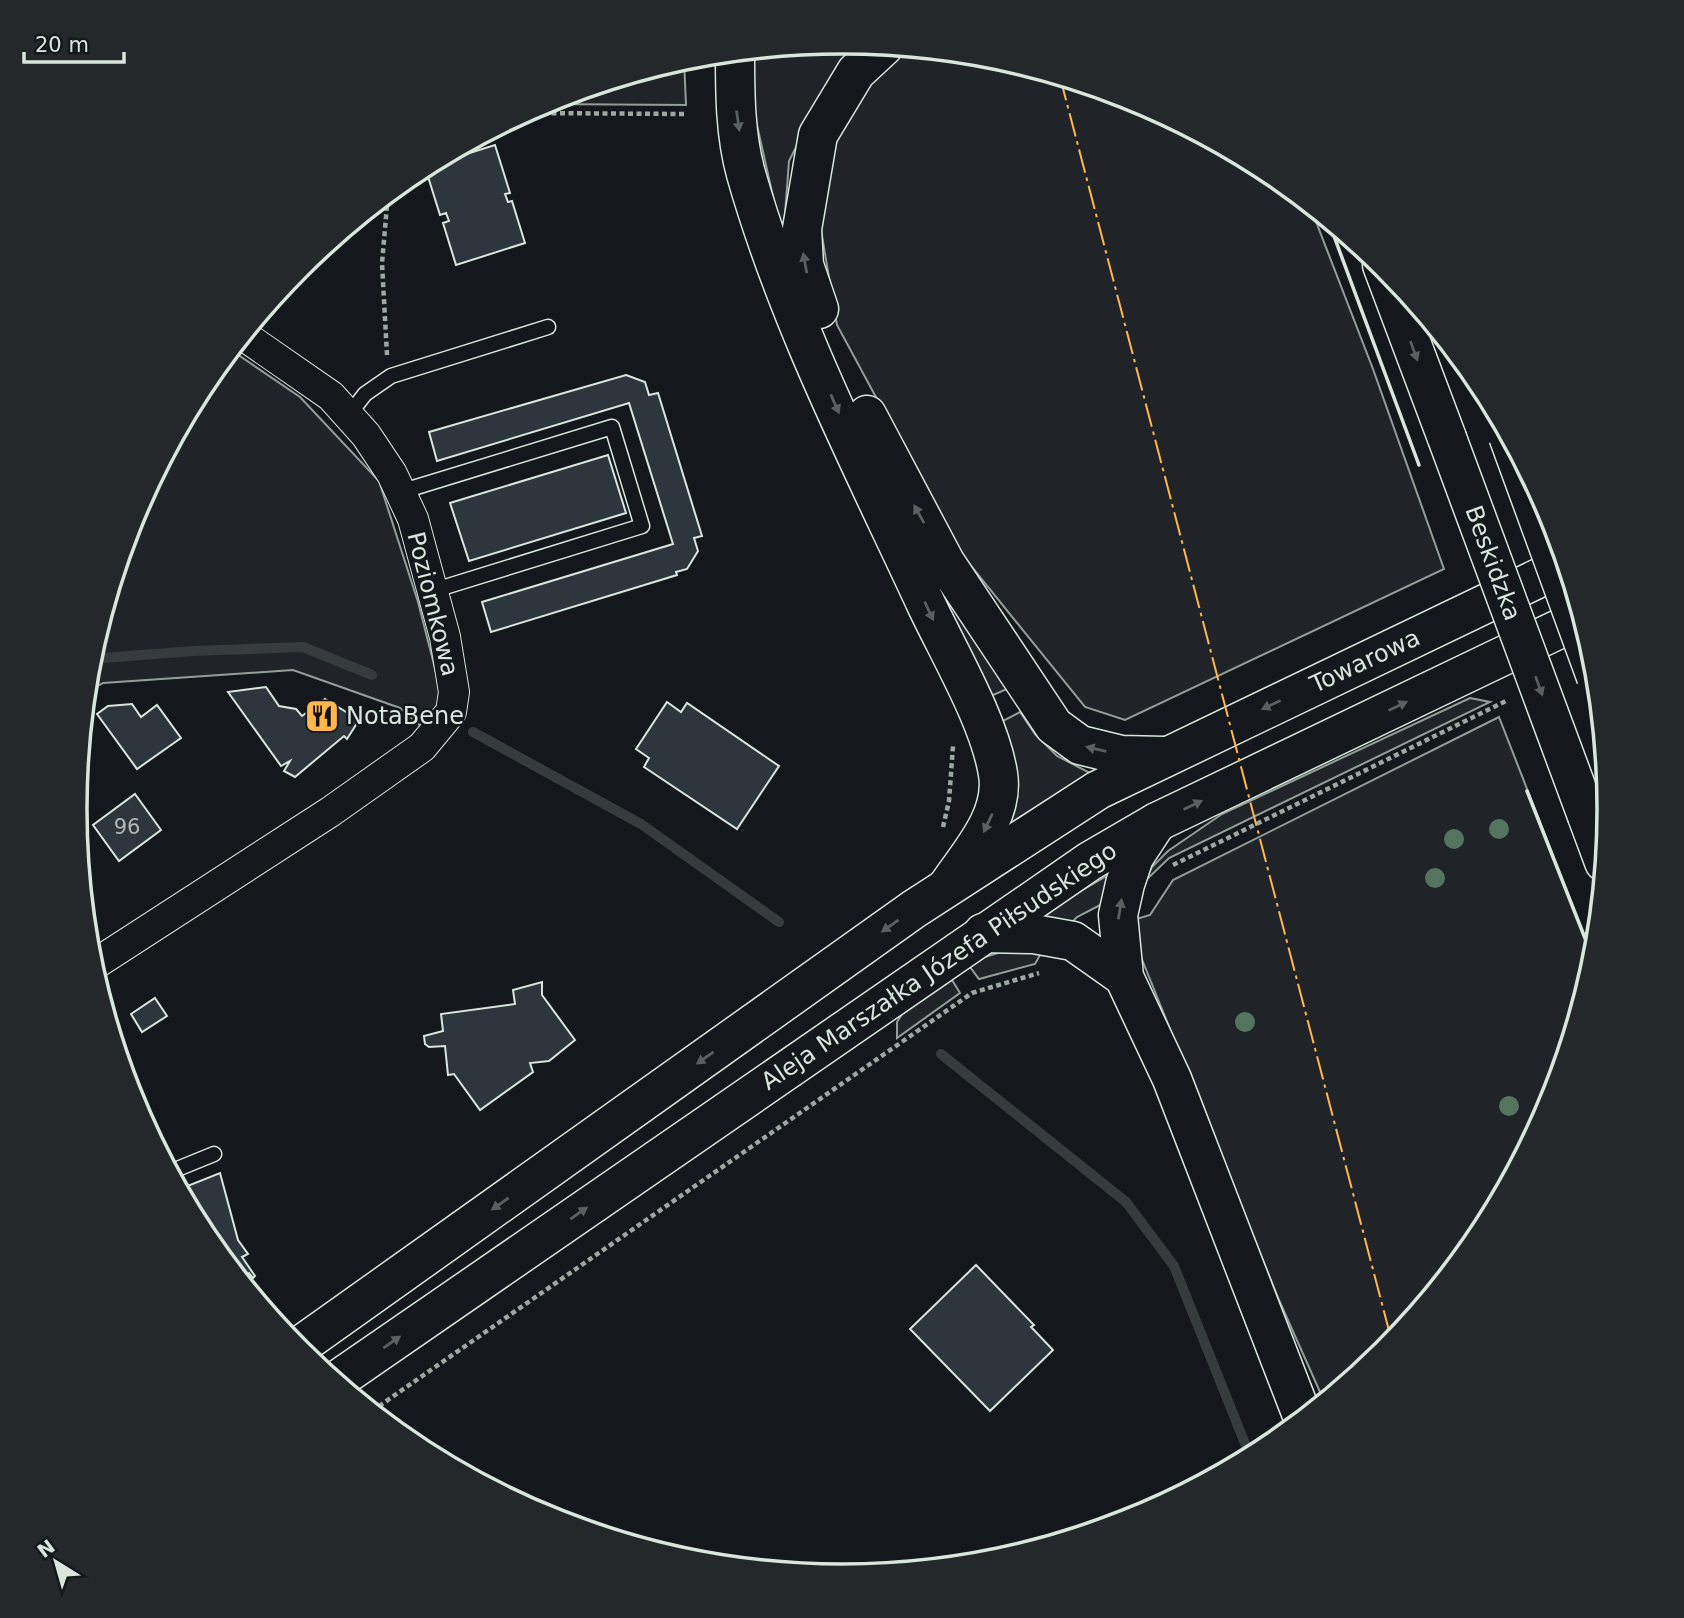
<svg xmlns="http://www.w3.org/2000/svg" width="1684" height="1618" viewBox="0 0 1684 1618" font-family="'DejaVu Sans',sans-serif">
<rect width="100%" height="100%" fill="#14181c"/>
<path fill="#202428" stroke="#939e99" stroke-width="2" d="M 842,42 L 866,44 L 833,74 L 789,161 L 783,241 L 748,85 L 751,51 Z
M 903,48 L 992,57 L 1136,101 L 1268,171 L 1310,206 L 1373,369 L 1444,569 L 1125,720 L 1085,707 L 959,551 L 837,325 L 818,212 L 827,145 L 874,72 Z
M 684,59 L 686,105 L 541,104 L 549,100 Z
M 231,350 L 300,397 L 379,481 L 418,602 L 442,696 L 424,729 L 400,708 L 293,670 L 103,683 L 86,693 C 97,584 162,435 231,350 Z
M 899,513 L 1007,689 L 986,698 Z
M 1470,698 L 1490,702 L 1169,858 L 1144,882 L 1152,867 L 1168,851 L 1222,814 Z
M 1020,712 L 1035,734 L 1057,756 L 1092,774 L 1004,827 L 997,724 Z
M 1499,717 L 1594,961 L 1550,1103 L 1480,1235 L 1384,1352 L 1324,1401 L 1279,1300 L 1141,957 L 1130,921 L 1150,915 L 1173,880 Z
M 1112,873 L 1106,902 L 1077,917 L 1067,927 L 1034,918 Z
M 1007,950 L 1043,950 L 1035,964 L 979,979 L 970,967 L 985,957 Z
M 952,980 L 960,993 L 897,1038 L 897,1022 L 902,1014 Z
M 1273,1429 L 1278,1438 L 1268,1447 L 1151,1509 Z"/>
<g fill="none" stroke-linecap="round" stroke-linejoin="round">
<path stroke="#363b3e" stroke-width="10" d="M 90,659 L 194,651 L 303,647 L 372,675
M 473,732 L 641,824 L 779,922
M 941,1054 L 1126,1202 L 1174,1266 L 1250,1456"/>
</g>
<path fill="#2c363c" stroke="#d8e6dc" stroke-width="2" d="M 495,145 L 510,193 L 505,194 L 508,202 L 512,201 L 525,243 L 456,265 L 443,223 L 449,221 L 446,213 L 440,215 L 425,167 Z
M 626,375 L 645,382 L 649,395 L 658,393 L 702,536 L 694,538 L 698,551 L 687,569 L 676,572 L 677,575 L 491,632 L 482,602 L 673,544 L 629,403 L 437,461 L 429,432 Z
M 608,455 L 626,513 L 469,561 L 450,503 Z
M 266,687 L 279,706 L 296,709 L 302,716 L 325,699 L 359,720 L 347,739 L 344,736 L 295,777 L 284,771 L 290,761 L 281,766 L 228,692 Z
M 667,702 L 681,712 L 687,703 L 779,766 L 737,829 L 644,767 L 649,758 L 636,749 Z
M 132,704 L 141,717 L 157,705 L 181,738 L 137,769 L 97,714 L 108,706 Z
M 135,794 L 161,830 L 119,861 L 93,825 Z
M 542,982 L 542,995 L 575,1040 L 549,1061 L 530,1063 L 533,1072 L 480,1110 L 454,1074 L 448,1075 L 445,1046 L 429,1047 L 425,1044 L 424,1036 L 443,1031 L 441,1014 L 515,1004 L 513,990 Z
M 155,998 L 167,1016 L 142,1032 L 131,1014 Z
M 220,1173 L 238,1240 L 248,1254 L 242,1257 L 255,1276 L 253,1278 L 249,1273 L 240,1279 L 204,1235 L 180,1189 Z
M 976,1265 L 1034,1325 L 1031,1327 L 1053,1350 L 990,1411 L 910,1329 Z"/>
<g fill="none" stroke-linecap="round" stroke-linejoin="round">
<g stroke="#d8e6dc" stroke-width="17">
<path id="lane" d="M 348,416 L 365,394 L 391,376 L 548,327
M 400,492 L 612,427 L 642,526 L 432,591
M 170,1172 L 214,1154"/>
</g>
<g stroke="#d8e6dc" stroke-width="32">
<path id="street" d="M 92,966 L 330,812 L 422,747 L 451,712 L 454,692 L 445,637 L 413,519 L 392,474 L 366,435 L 331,396 L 243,335"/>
</g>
<g stroke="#d8e6dc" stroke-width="41">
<path id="secondary" d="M 297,1348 L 914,909 L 1098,790 L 1566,565
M 336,1381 L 1090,861 L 1157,822 L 1582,618"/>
</g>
<g stroke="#d8e6dc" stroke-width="41">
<path id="primary" d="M 735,53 C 735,92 735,135 746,174 C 788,322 861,464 926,604 C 949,653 990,722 998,774 C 1005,817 968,855 947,887
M 1382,265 L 1447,438
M 819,309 L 804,265 L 802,229 L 818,135 L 856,72 L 884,46
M 867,415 L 945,562 L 1054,726 L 1080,745 L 1121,755 L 1164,756
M 1587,816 L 1604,862
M 1157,822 L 1134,857 L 1125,884 L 1118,915 L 1124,977 L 1172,1079 L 1303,1418
M 983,933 L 1034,934 L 1073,941 L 1124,977"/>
</g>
<path stroke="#9da8a2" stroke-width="4.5" stroke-dasharray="5 3.5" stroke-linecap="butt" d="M 526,113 L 686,114
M 387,355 L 382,263 L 388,194
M 943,827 L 949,801 L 953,746
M 1173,865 L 1508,700
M 372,1411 L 972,993 L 1039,973"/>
<use href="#lane" stroke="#14181c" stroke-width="14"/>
<use href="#street" stroke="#14181c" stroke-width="30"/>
<use href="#secondary" stroke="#14181c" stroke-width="38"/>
<use href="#primary" stroke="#14181c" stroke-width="38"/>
<g stroke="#d8e6dc" stroke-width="41" stroke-linecap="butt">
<path id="primary-bridge" d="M 1508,436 L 1596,677
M 1447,438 L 1587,816"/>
</g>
<use href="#primary-bridge" stroke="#14181c" stroke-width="38"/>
<path stroke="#d8e6dc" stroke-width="3.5" d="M 1328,220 L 1419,465
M 1527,791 L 1594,961"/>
<path stroke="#ffb74d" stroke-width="2" stroke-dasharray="24 5 3.5 5" stroke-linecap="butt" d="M 1060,77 L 1392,1342"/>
</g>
<g fill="#55745f">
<circle cx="1499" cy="829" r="10"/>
<circle cx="1454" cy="839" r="10"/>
<circle cx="1435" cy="878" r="10"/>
<circle cx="1245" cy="1022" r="10"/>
<circle cx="1509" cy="1106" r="10"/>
</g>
<defs><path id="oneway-solid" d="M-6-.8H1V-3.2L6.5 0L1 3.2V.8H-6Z" transform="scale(1.75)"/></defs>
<g fill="#59605f">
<use href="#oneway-solid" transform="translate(738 121) rotate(82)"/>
<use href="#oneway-solid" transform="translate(805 263) rotate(-100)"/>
<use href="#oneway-solid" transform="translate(1414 351) rotate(70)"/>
<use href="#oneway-solid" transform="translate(835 404) rotate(66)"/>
<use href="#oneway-solid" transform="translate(919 514) rotate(-119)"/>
<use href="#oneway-solid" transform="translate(929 611) rotate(65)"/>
<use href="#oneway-solid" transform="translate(1539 686) rotate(70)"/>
<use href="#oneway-solid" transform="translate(1271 705) rotate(155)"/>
<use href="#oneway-solid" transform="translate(1398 706) rotate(-26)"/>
<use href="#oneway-solid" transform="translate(1096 749) rotate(-167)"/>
<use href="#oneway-solid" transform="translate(1193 805) rotate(-26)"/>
<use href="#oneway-solid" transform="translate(988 823) rotate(115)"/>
<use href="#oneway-solid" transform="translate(1120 909) rotate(-81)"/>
<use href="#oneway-solid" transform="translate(890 926) rotate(145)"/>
<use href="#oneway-solid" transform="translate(705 1058) rotate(145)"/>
<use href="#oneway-solid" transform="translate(500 1204) rotate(145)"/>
<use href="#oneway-solid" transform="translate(579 1213) rotate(-35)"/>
<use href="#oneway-solid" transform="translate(392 1342) rotate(-35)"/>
</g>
<defs>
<g id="restaurant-square" transform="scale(1.75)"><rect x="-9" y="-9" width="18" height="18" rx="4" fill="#ffb74d" stroke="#14181c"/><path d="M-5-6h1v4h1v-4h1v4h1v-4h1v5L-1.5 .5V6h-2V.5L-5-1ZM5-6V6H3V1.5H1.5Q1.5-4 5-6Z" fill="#111"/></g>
</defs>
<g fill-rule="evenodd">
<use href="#restaurant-square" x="322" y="716"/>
</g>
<g text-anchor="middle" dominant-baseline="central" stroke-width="5" stroke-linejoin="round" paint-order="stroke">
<g font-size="21" fill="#adbab4">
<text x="127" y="827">96</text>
</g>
<g font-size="24" fill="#d8e6dc" stroke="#14181c">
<text transform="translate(1493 563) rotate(70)">Beskidzka</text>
<text transform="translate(433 604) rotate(76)">Poziomkowa</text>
<text transform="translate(1365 661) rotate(-25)">Towarowa</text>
<text transform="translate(939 966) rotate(-34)">Aleja Marszałka Józefa Piłsudskiego</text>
</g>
<g font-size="24" fill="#d8e6dc" stroke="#14181c" text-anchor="start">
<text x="346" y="716">NotaBene</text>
</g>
</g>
<path d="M0 0H1684V1618H0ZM87 809a755 755 0 1 1 1510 0a755 755 0 1 1-1510 0Z" fill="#24282b" fill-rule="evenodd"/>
<path fill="none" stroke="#d8e6dc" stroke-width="3.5" d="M87 809a755 755 0 1 1 1510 0a755 755 0 1 1-1510 0Z"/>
<g transform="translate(56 1562) rotate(323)" stroke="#14181c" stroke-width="5" paint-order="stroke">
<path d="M0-5L12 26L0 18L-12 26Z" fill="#d8e6dc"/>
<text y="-10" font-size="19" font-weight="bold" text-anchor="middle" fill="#d8e6dc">N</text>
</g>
<path d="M24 52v10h100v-10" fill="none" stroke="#d8e6dc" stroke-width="3.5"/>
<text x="35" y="52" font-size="21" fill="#d8e6dc" stroke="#14181c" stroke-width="5" paint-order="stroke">20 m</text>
</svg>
